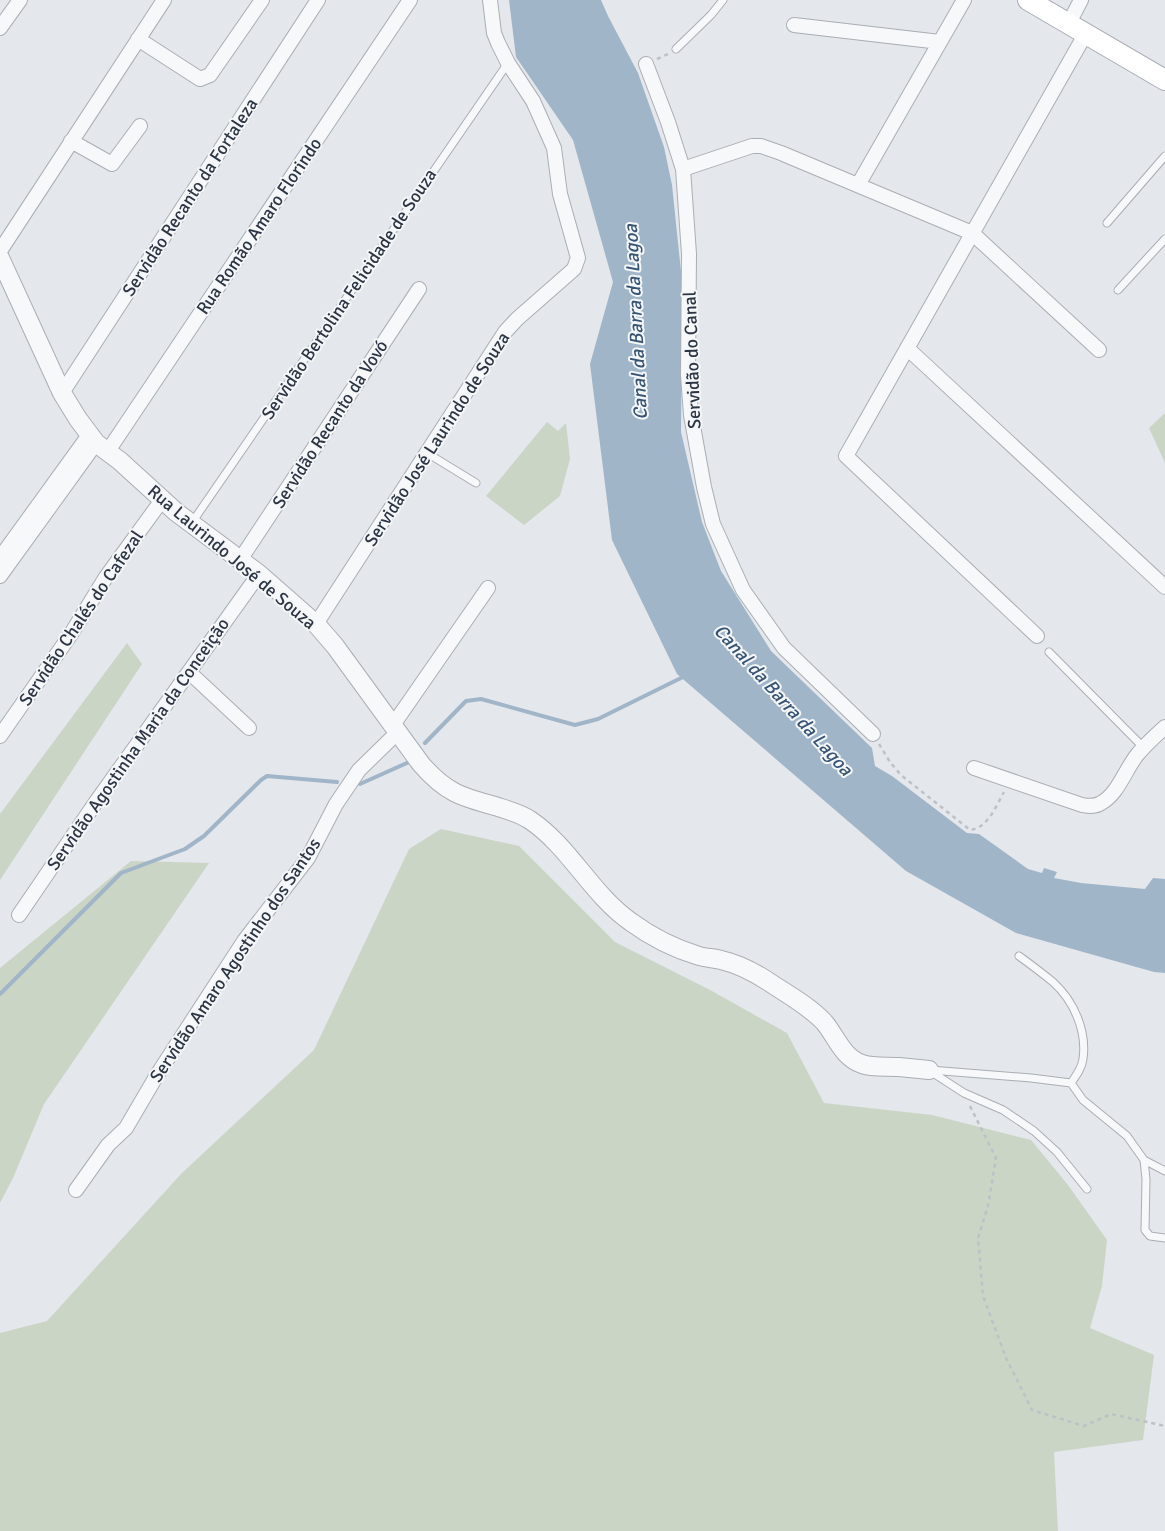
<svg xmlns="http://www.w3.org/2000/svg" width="1165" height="1531" viewBox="0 0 1165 1531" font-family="Signika,sans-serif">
<rect width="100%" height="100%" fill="#e4e7eb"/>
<path fill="#cad5c6" d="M 1165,413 L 1165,463 L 1149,428 Z
M 547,422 L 558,431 L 566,423 L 570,459 L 560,496 L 524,525 L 486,496 Z
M 127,643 L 142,664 L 0,880 L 0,814 Z
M 441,829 L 519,846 L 615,942 L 710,990 L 787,1033 L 824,1103 L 932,1115 L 1031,1140 L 1068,1185 L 1107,1240 L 1102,1286 L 1090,1328 L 1154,1355 L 1143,1440 L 1054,1452 L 1058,1531 L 0,1531 L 0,1333 L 47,1321 L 182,1173 L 314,1050 L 409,849 Z
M 131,861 L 209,863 L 44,1104 L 13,1178 L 0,1203 L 0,968 Z"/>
<path fill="#a1b5c9" d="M 509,0 L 601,0 L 608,16 L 638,73 L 664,147 L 672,185 L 682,281 L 681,432 L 702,522 L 721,571 L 771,651 L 872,748 L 875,766 L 892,776 L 967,833 L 979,834 L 1028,869 L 1042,873 L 1044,868 L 1057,872 L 1054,878 L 1081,883 L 1145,889 L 1153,878 L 1165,879 L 1165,973 L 1154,972 L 1016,933 L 906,871 L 677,674 L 612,540 L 590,364 L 613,282 L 573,140 L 516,57 Z"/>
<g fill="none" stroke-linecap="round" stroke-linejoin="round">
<path stroke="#a1b5c9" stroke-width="4" d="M 425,743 L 466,701 L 481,699 L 575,725 L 598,719 L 685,676
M 360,784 L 407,763
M 0,994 L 121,873 L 185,849 L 204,836 L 261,780 L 267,776 L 337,782"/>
<g stroke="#a9aeb5" stroke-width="9">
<path id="service" d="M 676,49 L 711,15 L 723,0
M 1107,223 L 1165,156
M 1118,290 L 1165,239
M 427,453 L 476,483
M 191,524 L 508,63
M 1049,652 L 1143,747
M 1019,956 C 1030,964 1042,973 1053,982 C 1074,1001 1087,1031 1083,1059 C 1082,1068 1076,1076 1071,1083
M 930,1070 L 1031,1078 L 1071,1083 L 1083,1100 L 1127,1136 L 1144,1160 L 1165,1171
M 930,1071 L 964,1093 L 1003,1110 L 1034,1131 L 1057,1152 L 1087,1189
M 1144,1160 L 1146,1179 L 1145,1230 L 1150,1236 L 1165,1238"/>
</g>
<g stroke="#a9aeb5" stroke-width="16">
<path id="minor" d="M 1069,23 L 1081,0
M 794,25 L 940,42
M 0,28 L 20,0
M 138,39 L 200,79 L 210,75 L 262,0
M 646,64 L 668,122 L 683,169 L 689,254 L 688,375 L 691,415 L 704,487 L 713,524 L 743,590 L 784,648 L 873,734
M 71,141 L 112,164 L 140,126
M 683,169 L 752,146 L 761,146 L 781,153 L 972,233 L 1099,350
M 858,185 L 964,0
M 0,251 L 164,0
M 907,348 L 1165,587
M 62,393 L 318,0
M 108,451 L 410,0
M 0,558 L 89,435
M 240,560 L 419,289
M 0,576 L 96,443
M 316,624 L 505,332 L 517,319 L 574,269 L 578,258 L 560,194 L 554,148 L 533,101 L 508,63 L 498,43 L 494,33 L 490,0
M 1037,636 L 846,456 L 1086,33
M 189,672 L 249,728
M 393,725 L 488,588
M 0,736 L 71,634 L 106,577 L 162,500
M 974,768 L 1082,805 C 1089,806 1095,807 1101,803 C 1118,794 1125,770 1137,755 C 1145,745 1155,736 1165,727
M 19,915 L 96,802 L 259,574
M 76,1190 L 108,1145 L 126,1128 L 157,1075 L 244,941 L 308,858 L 336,804 L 359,770 L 398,732"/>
</g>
<g stroke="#a9aeb5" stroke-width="20">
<path id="tertiary" d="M 0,258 L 62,393 L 78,419 L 96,443 L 120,461 L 176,512 L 259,574 L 316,624 L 335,646 L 421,764 C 445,792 461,797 495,806 C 507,810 520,813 530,820 C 570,847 591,894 631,922 C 650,936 676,949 699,956 C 706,958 714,958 721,960 C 738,964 754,972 769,982 C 787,994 809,1006 824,1022 C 836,1036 842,1057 862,1064 C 873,1068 887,1066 899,1067 C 909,1068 919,1069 929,1070"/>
</g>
<g stroke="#a9aeb5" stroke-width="22">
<path id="secondary" d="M 1028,0 L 1165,80"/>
</g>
<path stroke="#bec1c6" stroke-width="2.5" stroke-dasharray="4 4" stroke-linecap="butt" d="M 657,59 L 668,54
M 879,744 L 890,762 L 901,775 L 970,830 C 988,828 996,806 1004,792
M 970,1106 L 996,1158 L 988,1206 L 978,1238 L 983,1296 L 1006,1358 L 1032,1410 L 1084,1426 L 1111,1414 L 1165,1426"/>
<use href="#service" stroke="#f7f8f9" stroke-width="7"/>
<use href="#minor" stroke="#f7f8f9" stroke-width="14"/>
<use href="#tertiary" stroke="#f7f8f9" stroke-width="18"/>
<use href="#secondary" stroke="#fff" stroke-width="20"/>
</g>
<g text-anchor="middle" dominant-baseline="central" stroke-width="4" stroke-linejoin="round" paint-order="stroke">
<g font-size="18" fill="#2c3543" stroke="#f4f6f8">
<text transform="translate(190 197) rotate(-57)">Servidão Recanto da Fortaleza</text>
<text transform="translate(259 226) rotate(-56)">Rua Romão Amaro Florindo</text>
<text transform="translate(349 294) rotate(-56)">Servidão Bertolina Felicidade de Souza</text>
<text transform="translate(692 360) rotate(-92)">Servidão do Canal</text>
<text transform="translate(330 424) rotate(-57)">Servidão Recanto da Vovó</text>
<text transform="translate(437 439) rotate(-57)">Servidão José Laurindo de Souza</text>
<text transform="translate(232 557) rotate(40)">Rua Laurindo José de Souza</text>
<text transform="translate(81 618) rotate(-56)">Servidão Chalés do Cafezal</text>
<text transform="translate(138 744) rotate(-55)">Servidão Agostinha Maria da Conceição</text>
<text transform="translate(235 960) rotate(-56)">Servidão Amaro Agostinho dos Santos</text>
</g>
<g font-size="19" font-style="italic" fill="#385475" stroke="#f4f6f8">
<text transform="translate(636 322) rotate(-93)">Canal da Barra da Lagoa</text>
<text transform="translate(783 700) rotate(48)">Canal da Barra da Lagoa</text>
</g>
</g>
</svg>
